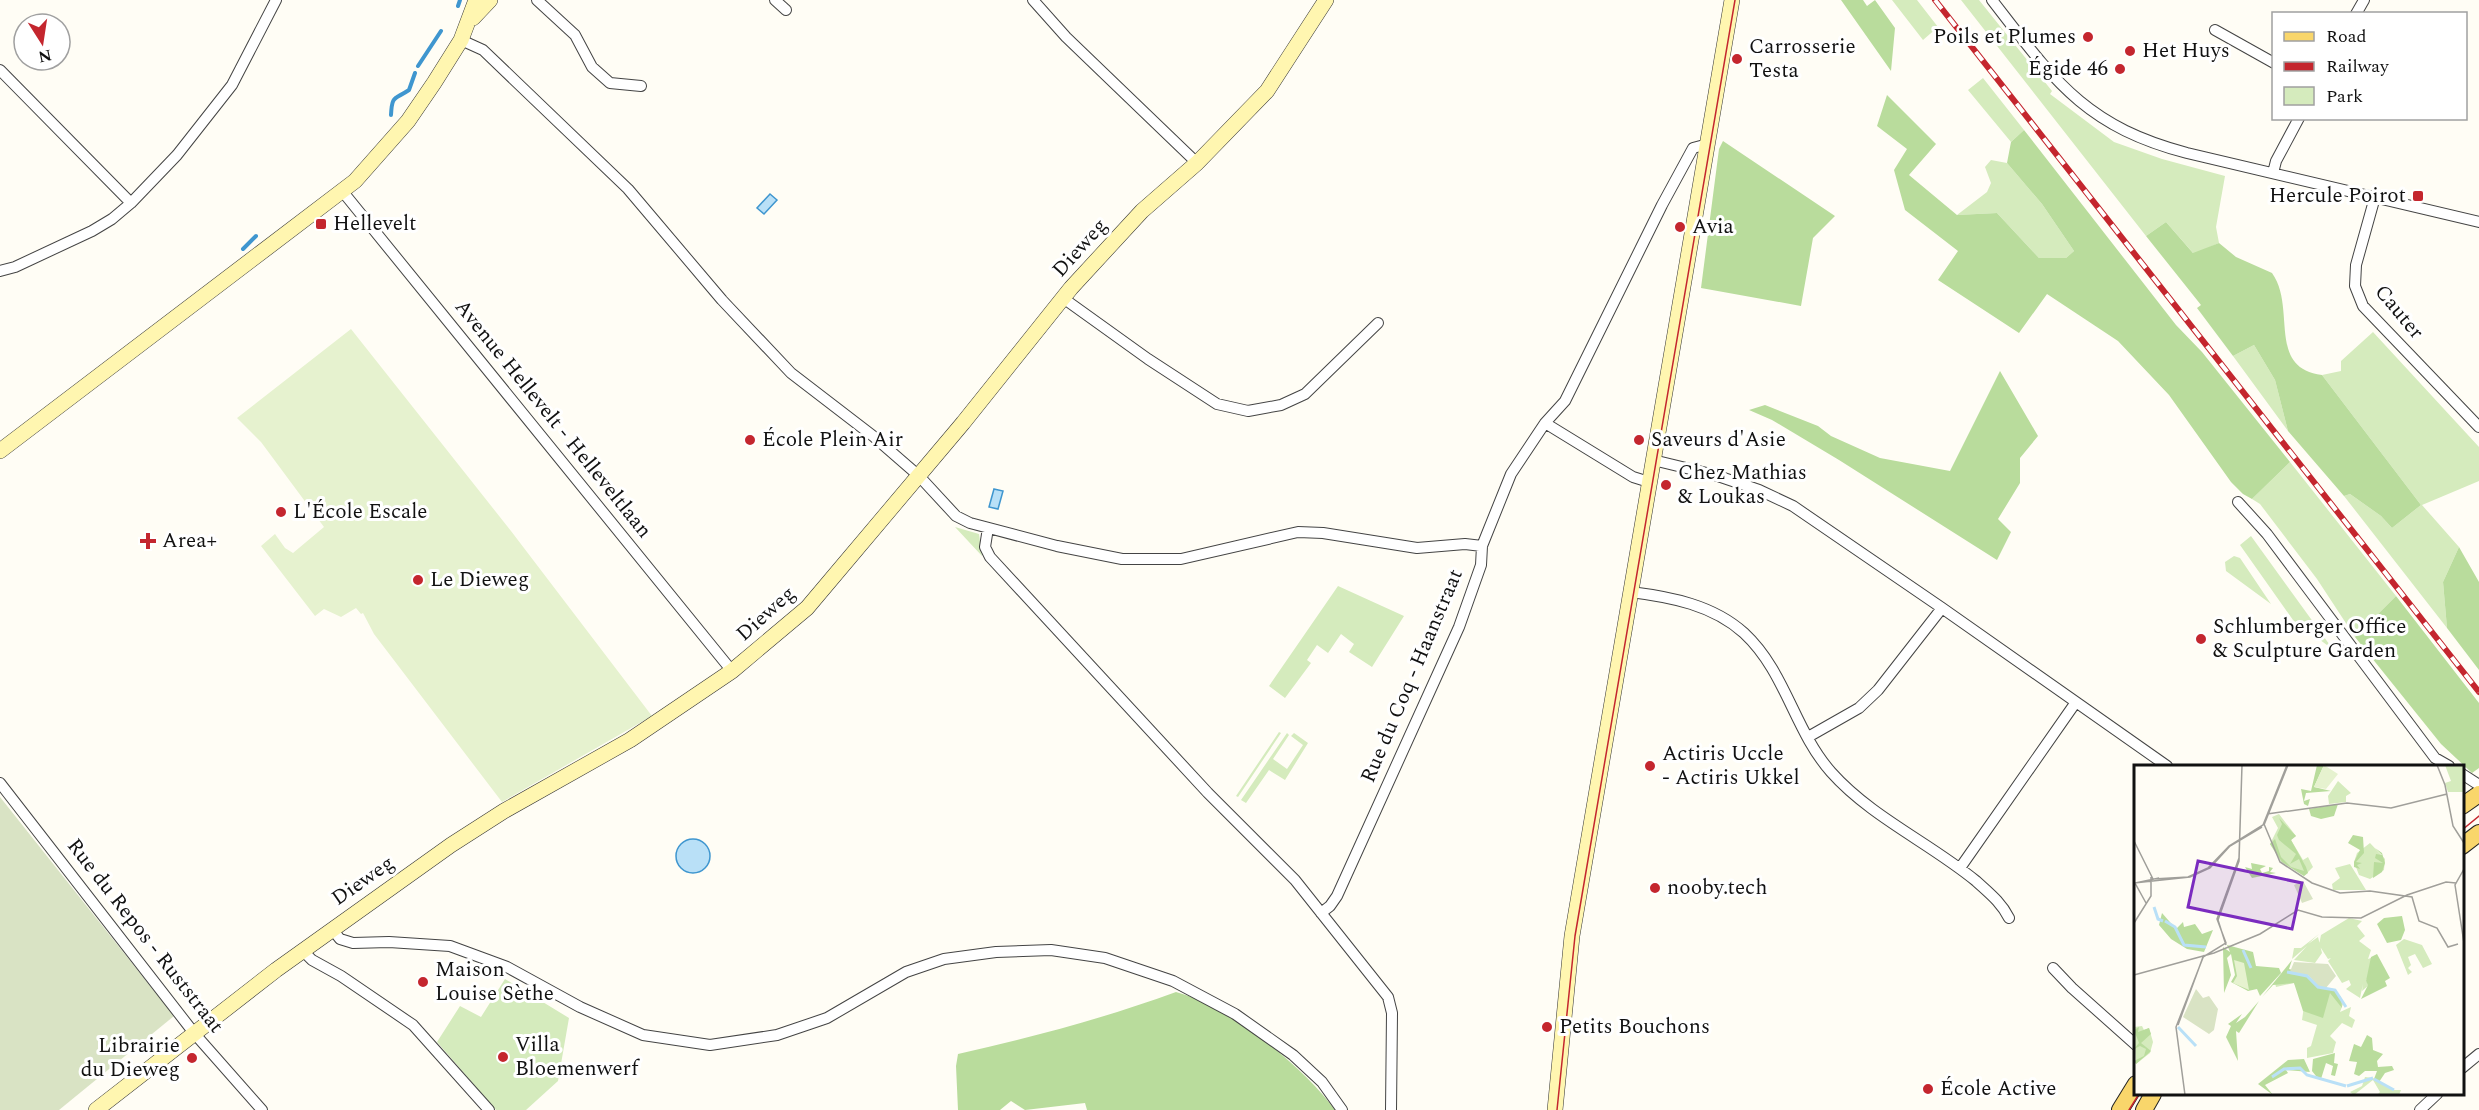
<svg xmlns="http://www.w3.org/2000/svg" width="2479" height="1110" viewBox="0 0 2479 1110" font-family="Spectral,serif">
<rect width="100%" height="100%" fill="#fffdf5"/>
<path fill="#d5ebbd" d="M 1892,0 L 1917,0 L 1938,27 L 1923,40 Z
M 1961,0 L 1979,0 L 2052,91 L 2050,94 L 2114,142 L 2162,159 L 2225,176 L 2216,227 L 2219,243 L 2194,254 L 2166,222 L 2146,236 Z
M 1983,78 L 2024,130 L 2011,142 L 1968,90 Z
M 1991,160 L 2007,163 L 2042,204 L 2074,251 L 2066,258 L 2039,258 L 1997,213 L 1957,215 L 1987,192 L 1991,183 L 1985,167 Z
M 2373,332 L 2479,447 L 2479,481 L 2422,505 L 2459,547 L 2443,582 L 2447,628 L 2344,496 L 2350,494 L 2381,516 L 2392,528 L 2421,505 L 2322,375 L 2341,371 L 2341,361 Z
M 2254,345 L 2275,380 L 2288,431 L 2233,356 Z
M 2290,462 L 2396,596 L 2355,637 L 2317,579 L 2260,504 L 2252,499 Z
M 955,527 L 979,534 L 982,556 Z
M 2251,536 L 2332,648 L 2331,648 L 2293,620 L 2240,545 Z
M 2234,556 L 2240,558 L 2271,604 L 2226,571 L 2225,562 Z
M 1338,586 L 1404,616 L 1372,667 L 1349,652 L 1354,644 L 1341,634 L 1328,653 L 1317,645 L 1307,660 L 1311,663 L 1285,698 L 1269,686 Z
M 1279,732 L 1281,733 L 1238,797 L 1236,796 Z
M 1287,733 L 1289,735 L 1273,759 L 1287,769 L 1303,745 L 1291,736 L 1294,733 L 1308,743 L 1285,780 L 1269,770 L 1246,803 L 1241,800 Z
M 505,979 L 569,1018 L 558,1081 L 526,1110 L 496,1110 L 437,1042 L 460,1006 L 481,1017 Z"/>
<path fill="#b9dc9c" d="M 1841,0 L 1863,0 L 1867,6 L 1875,0 L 1895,28 L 1891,71 Z
M 1887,95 L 1936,144 L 1909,175 L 1957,215 L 1997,213 L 2039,258 L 2066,258 L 2074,251 L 2042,204 L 2007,163 L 2011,142 L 2024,130 L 2176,325 L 2202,352 L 2290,462 L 2252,499 L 2243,494 L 2231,482 L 2169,395 L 2118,341 L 2047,294 L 2019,333 L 1938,280 L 1958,251 L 1905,210 L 1894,170 L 1907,149 L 1877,126 Z
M 1723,141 L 1835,216 L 1813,238 L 1801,306 L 1701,288 L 1719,149 Z
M 2166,222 L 2193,253 L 2219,243 L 2236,257 L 2272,273 C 2297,308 2266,368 2322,375 L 2421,505 L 2392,528 L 2381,516 L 2350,494 L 2344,496 L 2288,431 L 2275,380 L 2254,345 L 2233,356 L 2197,308 L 2201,305 L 2146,236 Z
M 2000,371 L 2038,436 L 2020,458 L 2020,483 L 1998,519 L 2011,532 L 1997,560 L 1839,460 L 1772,420 L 1749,410 L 1765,405 L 1818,426 L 1831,436 L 1880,458 L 1950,471 Z
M 2459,547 L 2479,582 L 2479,670 L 2447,628 L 2443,582 Z
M 2396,596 L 2479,703 L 2479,768 L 2472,773 L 2441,744 L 2355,637 Z
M 1176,992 C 1229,1006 1303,1066 1335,1110 L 1087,1110 L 1085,1103 L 1025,1110 L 1011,1101 L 1000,1110 L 958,1110 L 956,1066 L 958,1054 C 1033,1037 1105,1018 1176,992 Z"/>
<path fill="#d9e3c4" d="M 0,797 L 174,1016 L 59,1110 L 0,1110 Z"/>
<path fill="#e6f2cf" d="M 351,329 L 511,531 L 652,716 L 502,802 L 374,634 L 363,613 L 361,614 L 356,608 L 341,617 L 324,609 L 315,616 L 261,546 L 275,534 L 285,548 L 293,553 L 324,527 L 261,442 L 237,418 Z"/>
<path fill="#b9e0f7" stroke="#3f96cf" stroke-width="1.5" d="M 770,194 L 777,200 L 764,214 L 757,208 Z
M 994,489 L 1003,491 L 998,509 L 989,507 Z
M676 856a17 17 0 1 1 34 0a17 17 0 1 1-34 0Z"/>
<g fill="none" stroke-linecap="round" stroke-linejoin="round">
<path stroke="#3f96cf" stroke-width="4" d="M 458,6 L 460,0
M 418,66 L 441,31
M 391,115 C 392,95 394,100 409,90 L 415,73
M 243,249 L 256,236"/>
<g stroke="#444" stroke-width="12">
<path id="street" d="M 537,0 L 575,35 L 592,67 L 610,83 L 641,86
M 775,0 L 786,10
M 1033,0 L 1066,37 L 1197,163
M 1992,0 C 2054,80 2084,126 2187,153 L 2479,222
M 2356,14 L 2364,0
M 2215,30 L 2274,63
M 461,40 L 483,50 L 628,189 L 722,300 L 791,373 L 873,436 L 919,476 L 956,516 L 970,523 L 1057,546 L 1122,559 L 1181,559 L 1298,532 L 1323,533 L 1417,548 L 1465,544 L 1482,546
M 0,70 L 131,203
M 2273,173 L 2276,161 L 2299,118
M 343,192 L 732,671
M 2375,197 L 2356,265 L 2355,286 L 2363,306 L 2479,427
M 0,271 L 15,267 L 92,231 L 112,219 L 131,203 L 177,155 L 232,85 L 276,0
M 1063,298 L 1148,359 L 1217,404 L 1248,411 L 1281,405 L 1305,394 L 1378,323
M 1545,423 L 1633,477 L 1649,482
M 1653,460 L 1715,475 L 1759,490 L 1793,506 L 1942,608 L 2167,766
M 2238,502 L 2267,534 L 2435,758 L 2449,766
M 988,528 L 985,547 L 990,557 L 1208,793 L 1295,880 L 1388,997 L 1392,1013 L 1391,1110
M 1631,592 C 1671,597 1713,605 1744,633 C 1786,672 1794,730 1831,772 C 1871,817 1930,843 1976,881 C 1989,893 2001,902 2009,918
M 1808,737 L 1859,708 L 1878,690 L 1942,608
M 2462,774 L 2479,785
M 0,783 L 194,1033 L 262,1110
M 1960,868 L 2076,702
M 1321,913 L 1330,906 L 1337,896 L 1459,627 L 1481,565 L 1482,546 L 1511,474 L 1545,423 L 1565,401 L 1662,205 L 1693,148 L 1708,144
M 332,929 L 340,939 L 353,943 L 389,942 L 450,946 L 507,967 L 580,1007 L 643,1035 L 710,1045 L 777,1035 L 827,1018 L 906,972 L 944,959 L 996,952 L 1051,950 L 1105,958 L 1173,981 L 1235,1014 L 1293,1055 L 1322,1082 L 1342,1110
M 303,951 L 312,960 L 341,976 L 413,1025 L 489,1110
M 2053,968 L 2072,988 L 2136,1045
M 2462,1068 L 2479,1054
M 2420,1110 L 2437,1094"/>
</g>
<g stroke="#333" stroke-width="16">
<path id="secondary" d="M 473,18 L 490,0
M 0,451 L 355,181 L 408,121 L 434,83 L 461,40 L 476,0
M 96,1110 L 276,970 L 451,845 L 504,811 L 630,740 L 732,671 L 807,608 L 963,423 L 1071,288 L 1142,211 L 1197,163 L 1267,91 L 1326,0
M 1555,1110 L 1572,936 L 1732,0"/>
</g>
<g stroke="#222" stroke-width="18">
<path id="primary" d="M 2462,806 L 2479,794
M 2462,846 L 2479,833
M 2120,1110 L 2136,1084
M 2144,1110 L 2153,1094"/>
</g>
<use href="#street" stroke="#fff" stroke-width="10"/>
<use href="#secondary" stroke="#fff6b0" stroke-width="15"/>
<use href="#primary" stroke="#f9d66b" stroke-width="16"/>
<path stroke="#c4262e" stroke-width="1.5" d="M 2462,830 L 2479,816
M 1557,1110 L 1575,936 L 1735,0
M 2129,1110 L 2139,1094"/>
<g stroke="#c4262e" stroke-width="6">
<path id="rail" d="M 1935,0 L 2479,692"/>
</g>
<use href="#rail" stroke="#fff" stroke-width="4" stroke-dasharray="11" stroke-linecap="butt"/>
</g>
<g fill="#c4262e" stroke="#fff" stroke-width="2">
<circle cx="2088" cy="37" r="6"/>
<circle cx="2130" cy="51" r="6"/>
<circle cx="1737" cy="59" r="6"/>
<circle cx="2120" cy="69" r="6"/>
<rect x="2412" y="190" width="12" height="12" rx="3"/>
<rect x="315" y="218" width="12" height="12" rx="3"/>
<circle cx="1680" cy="227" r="6"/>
<circle cx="750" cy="440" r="6"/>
<circle cx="1639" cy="440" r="6"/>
<circle cx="1666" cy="485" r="6"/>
<circle cx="281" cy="512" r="6"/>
<path d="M145 532h6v6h6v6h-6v6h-6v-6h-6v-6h6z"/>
<circle cx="418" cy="580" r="6"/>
<circle cx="2201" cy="639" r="6"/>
<circle cx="1650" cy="766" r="6"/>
<circle cx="1655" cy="888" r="6"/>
<circle cx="423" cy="982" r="6"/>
<circle cx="1547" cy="1027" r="6"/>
<circle cx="503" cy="1057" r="6"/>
<circle cx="192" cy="1058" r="6"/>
<circle cx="1928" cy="1089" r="6"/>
</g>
<g text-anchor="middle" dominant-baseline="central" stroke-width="6" stroke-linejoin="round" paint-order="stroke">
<g font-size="21" fill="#111" stroke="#fff" text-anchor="start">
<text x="2076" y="37" text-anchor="end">Poils et Plumes</text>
<text x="1749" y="47">Carrosserie<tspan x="1749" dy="24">Testa</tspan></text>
<text x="2142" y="51">Het Huys</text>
<text x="2108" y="69" text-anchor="end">Égide 46</text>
<text x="2406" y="196" text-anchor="end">Hercule Poirot</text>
<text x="333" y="224">Hellevelt</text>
<text x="1692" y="227">Avia</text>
<text x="762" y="440">École Plein Air</text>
<text x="1651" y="440">Saveurs d'Asie</text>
<text x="1678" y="473">Chez Mathias<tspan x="1678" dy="24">&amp; Loukas</tspan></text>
<text x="293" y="512">L'École Escale</text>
<text x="162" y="541">Area+</text>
<text x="430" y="580">Le Dieweg</text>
<text x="2213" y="627">Schlumberger Office<tspan x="2213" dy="24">&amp; Sculpture Garden</tspan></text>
<text x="1662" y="754">Actiris Uccle<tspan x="1662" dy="24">- Actiris Ukkel</tspan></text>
<text x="1667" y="888">nooby.tech</text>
<text x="435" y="970">Maison<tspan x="435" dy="24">Louise Sèthe</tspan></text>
<text x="1559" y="1027">Petits Bouchons</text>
<text x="515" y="1045">Villa<tspan x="515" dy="24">Bloemenwerf</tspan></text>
<text x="180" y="1046" text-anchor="end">Librairie<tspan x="180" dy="24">du Dieweg</tspan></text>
<text x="1940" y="1089">École Active</text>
</g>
<g font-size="21" fill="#111" stroke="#fff">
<text transform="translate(1080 248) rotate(-48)">Dieweg</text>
<text transform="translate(2399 312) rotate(50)">Cauter</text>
<text transform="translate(553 419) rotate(51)">Avenue Hellevelt - Helleveltlaan</text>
<text transform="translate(766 614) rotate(-42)">Dieweg</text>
<text transform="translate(1412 676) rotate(-67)">Rue du Coq - Haanstraat</text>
<text transform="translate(363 881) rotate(-35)">Dieweg</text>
<text transform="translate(145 936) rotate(52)">Rue du Repos - Ruststraat</text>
</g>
</g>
<g transform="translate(2134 765)">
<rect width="330" height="330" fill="#fffdf5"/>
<path d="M 311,0 L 330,0 L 330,27 L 314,27 L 311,18 L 317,16 ZM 204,16 L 217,28 L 212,31 L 212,37 L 195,39 L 194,31 ZM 145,49 L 162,71 L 157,75 L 169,95 L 174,92 L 179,102 L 170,111 L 147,97 L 136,79 L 144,63 L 138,52 ZM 236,78 L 251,94 L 250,105 L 236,114 L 225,110 L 220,97 L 223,88 ZM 216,99 L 232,125 L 199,125 L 198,119 L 206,113 L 201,103 ZM 215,153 L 228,156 L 223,161 L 231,171 L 225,176 L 237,185 L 234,194 L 237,193 L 238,202 L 232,216 L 235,220 L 228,226 L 229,219 L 226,233 L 212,224 L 217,220 L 215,215 L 208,218 L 194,196 L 197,193 L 194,194 L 185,180 L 187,170 ZM 185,169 L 174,179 L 184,172 L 188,188 L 181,198 L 160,195 L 173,181 L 158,194 L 160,183 L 167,183 ZM 270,174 L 288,180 L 298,199 L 289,203 L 281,189 L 274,192 L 277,200 L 274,203 L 278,207 L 274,210 L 262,180 ZM 149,209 L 201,226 L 209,239 L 206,247 L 217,242 L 215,251 L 221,255 L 218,263 L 208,258 L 196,271 L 202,277 L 199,288 L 173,293 L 173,283 L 177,281 L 183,260 L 168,255 L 170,241 L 160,218 L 142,222 L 141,218 ZM 8,261 L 10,265 L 15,263 L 19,277 L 16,288 L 2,299 L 0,262 ZM 231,312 L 239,313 L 258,325 L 267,325 L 265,330 L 243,330 L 246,327 L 239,315 L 220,330 L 216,327 L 228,321 Z" fill="#d5ebbd"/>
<path d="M 183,0 L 190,0 L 180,22 L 197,26 L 172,28 L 170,36 L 176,34 L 174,41 L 170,39 L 167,24 L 177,26 ZM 204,39 L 200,51 L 187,54 L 177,51 L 175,44 ZM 145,53 L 162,71 L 157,75 L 172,102 L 174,108 L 170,111 L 148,97 L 136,79 L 141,74 L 147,92 L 157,102 L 170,106 L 165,94 L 156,99 L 162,89 L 145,75 L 143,70 L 148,59 ZM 219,70 L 229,72 L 230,88 L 222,97 L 228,98 L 223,100 L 226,104 L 220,102 L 220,97 L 226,85 L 214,78 ZM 241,83 L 248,88 L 251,98 L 248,107 L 239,113 L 240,97 L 249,98 L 241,93 L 242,89 L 248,90 ZM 117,98 L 132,101 L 126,104 L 128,108 L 135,106 L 135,102 L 139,103 L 136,107 L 142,108 L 118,113 L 111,102 L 118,104 ZM 28,148 L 42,164 L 49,157 L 50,162 L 61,159 L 68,169 L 79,165 L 70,187 L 53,184 L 37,174 L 25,160 ZM 268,151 L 271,165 L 267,175 L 253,178 L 243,159 L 250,153 ZM 93,180 L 119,187 L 122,201 L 145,203 L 147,208 L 126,231 L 123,224 L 114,226 L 97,217 L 101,210 L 97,189 L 93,193 L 97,210 L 90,228 L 89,182 L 96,187 ZM 243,189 L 256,213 L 251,216 L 253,221 L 227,234 L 234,220 L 232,216 L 237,192 ZM 158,195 L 155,204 L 173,209 L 181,219 L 201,226 L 207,232 L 208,243 L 196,228 L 189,253 L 169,246 L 160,218 L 139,220 L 128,232 ZM 125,236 L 105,268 L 102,266 L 104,296 L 92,272 L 97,261 L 94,259 L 108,249 L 102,258 L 111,252 ZM 5,262 L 4,267 L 15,263 L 17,269 L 7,278 L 17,286 L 2,299 L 0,296 L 10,291 L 12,284 L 6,281 L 0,284 L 5,278 L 0,265 ZM 233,270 L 238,273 L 239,285 L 249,289 L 243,296 L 244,302 L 258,301 L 260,305 L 251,308 L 245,317 L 240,314 L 243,306 L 231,306 L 225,311 L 220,309 L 223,297 L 215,296 L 220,279 L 227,282 ZM 201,288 L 200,298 L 204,299 L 201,311 L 197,310 L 199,301 L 192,298 L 187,314 L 182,311 L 178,306 L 179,294 ZM 170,294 L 176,307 L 152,305 L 154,308 L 131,320 L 139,330 L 124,319 L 154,295 Z" fill="#b9dc9c"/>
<path d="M 169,116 L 179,134 L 168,138 L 160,120 ZM 160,197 L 194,199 L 202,211 L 191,224 L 186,223 L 174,210 L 155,209 ZM 62,224 L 69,233 L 75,231 L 84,244 L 80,265 L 75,269 L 49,252 Z" fill="#d9e3c4"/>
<path d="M 190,0 L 204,9 L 192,24 L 180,22 ZM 100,195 L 110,198 L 115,225 L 99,218 L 103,211 Z" fill="#e6f2cf"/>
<path fill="none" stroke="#b9e0f7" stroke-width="3" d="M 20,142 L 24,154 L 29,156M 31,156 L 41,162 L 50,180 L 72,182M 109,185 L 117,203M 153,207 L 173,211 L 184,222 L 201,225 L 212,242M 44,262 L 62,281M 138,312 L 150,304 L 166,303 L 173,310 L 212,321M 240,314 L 260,325M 213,321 L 239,313"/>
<path fill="none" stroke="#a09f9a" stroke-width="1.5" d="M 303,0 L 311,20 L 319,61 L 330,78M 133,49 L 213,38 L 257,43 L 313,29M 130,59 L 146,97 L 178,118 L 206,128 L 236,126 L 278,132 L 285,156 L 303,163 L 314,182 L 324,179M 130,60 L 154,0M 0,76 L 19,114 L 54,112 L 74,103 L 95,81 L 129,60 L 153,0M 330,104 L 321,120 L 330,178M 0,118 L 56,112 L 76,103 L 96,81 L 128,62M 12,138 L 1,118 L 25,113M 0,158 L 17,131 L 17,112M 92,180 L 84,155 L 105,96 L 108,0M 0,210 L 80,188 L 126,169 L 164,145 L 188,152 L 227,153 L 273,130 L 312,117 L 322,118M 44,260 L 69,192 L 92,178 L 83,154 L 105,93 L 108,0M 51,330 L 42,262 L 70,190"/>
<path fill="#7b2cbf" fill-opacity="0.15" stroke="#7b2cbf" stroke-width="3" d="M 64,96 L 168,118 L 158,164 L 54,142 Z"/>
<rect width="330" height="330" fill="none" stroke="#111" stroke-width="3"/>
</g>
<rect x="2272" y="12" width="195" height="108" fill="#ffffff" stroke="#a0a0a0" stroke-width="1.5"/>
<rect x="2284" y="32" width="30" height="9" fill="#f9d66b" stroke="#a0a0a0" stroke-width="1.5"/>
<text x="2326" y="42" font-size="18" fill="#111111">Road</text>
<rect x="2284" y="62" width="30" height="9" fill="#c4262e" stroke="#a0a0a0" stroke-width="1.5"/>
<text x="2326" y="72" font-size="18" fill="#111111">Railway</text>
<rect x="2284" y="87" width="30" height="18" fill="#d5ebbd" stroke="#a0a0a0" stroke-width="1.5"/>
<text x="2326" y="102" font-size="18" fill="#111111">Park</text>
<g transform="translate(42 42) rotate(168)"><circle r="28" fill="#ffffff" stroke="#a0a0a0" stroke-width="1.5"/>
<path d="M0-4.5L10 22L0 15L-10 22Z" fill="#c4262e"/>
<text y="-9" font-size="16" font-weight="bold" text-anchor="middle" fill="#111111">N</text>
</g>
</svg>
